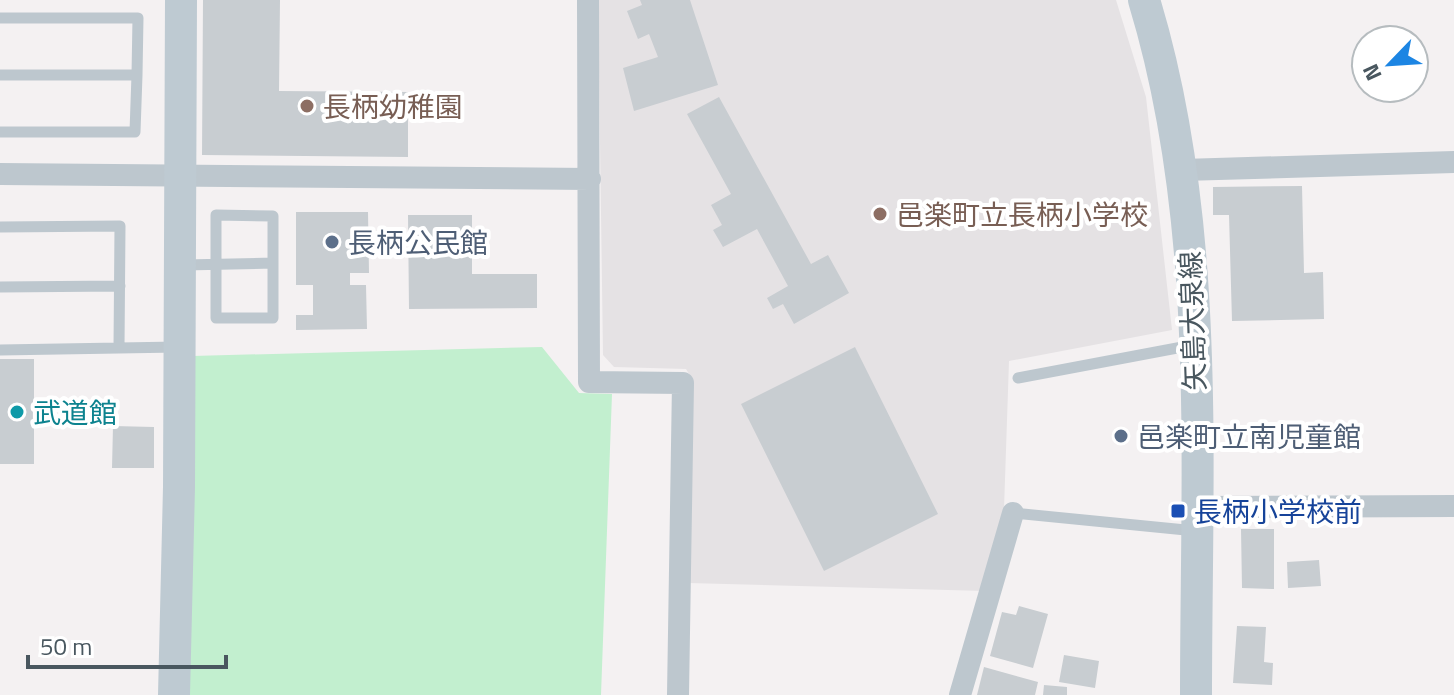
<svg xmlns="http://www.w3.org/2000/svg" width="1454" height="695" viewBox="0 0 1454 695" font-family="'Titillium Web','Noto Sans JP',sans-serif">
<rect width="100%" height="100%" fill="#f4f1f2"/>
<path fill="#e5e2e4" d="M 598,0 L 1116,0 L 1146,97 L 1172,330 L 1009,361 L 1004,509 L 985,591 L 688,583 L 689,374 L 686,369 L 614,367 L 603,355 Z"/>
<path fill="#c2efcf" d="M 542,347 L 579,393 L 612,394 L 601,695 L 189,695 L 192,356 Z"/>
<path fill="#c8cdd1" d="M 203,0 L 280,0 L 279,91 L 408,92 L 408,157 L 202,155 Z
M 640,0 L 690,0 L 718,85 L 634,111 L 623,68 L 658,57 L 649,34 L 638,39 L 627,11 L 642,5 Z
M 719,97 L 811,264 L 828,255 L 849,293 L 794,324 L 783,304 L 773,309 L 767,298 L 788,286 L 757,229 L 723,247 L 713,230 L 722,225 L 711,205 L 731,194 L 687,114 Z
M 1302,186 L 1304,273 L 1323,272 L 1324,319 L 1232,321 L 1229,215 L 1213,215 L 1213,187 Z
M 296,212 L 368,212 L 369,273 L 350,273 L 350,285 L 366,285 L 367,329 L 296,330 L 296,315 L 313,315 L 313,285 L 296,285 Z
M 408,215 L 472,215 L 472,274 L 537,274 L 537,308 L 409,309 Z
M 855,347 L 938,514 L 824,571 L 741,404 Z
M 0,359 L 34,359 L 34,464 L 0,464 Z
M 113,426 L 154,427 L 154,468 L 112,468 Z
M 1241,529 L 1274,529 L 1274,589 L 1242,588 Z
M 1319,560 L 1321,586 L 1288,588 L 1287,562 Z
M 1019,606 L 1048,614 L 1033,668 L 990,656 L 1002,612 L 1016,615 Z
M 1237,626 L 1266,627 L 1264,662 L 1273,663 L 1272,685 L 1233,683 Z
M 1064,655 L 1099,661 L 1095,688 L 1059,682 Z
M 984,667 L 1038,682 L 1035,695 L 977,695 Z
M 1044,685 L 1067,687 L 1067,695 L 1043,695 Z"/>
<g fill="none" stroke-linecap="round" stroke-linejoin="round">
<path stroke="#bdc7ce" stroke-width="11" d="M 0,18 L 138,18 L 137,75
M 0,75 L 137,75 L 135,132 L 0,132
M 216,215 L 273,216 L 273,318 L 216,318 Z
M 0,227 L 120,226 L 119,348
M 184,265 L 273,263
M 0,287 L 120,286
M 0,350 L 178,347
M 1018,378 L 1193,345
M 1013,513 L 1196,531"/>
<path stroke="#bdc7ce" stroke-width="22" d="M 588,0 L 589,382 L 683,383 L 678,695
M 1183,170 L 1454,162
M 0,174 L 590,179
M 1196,507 L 1454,506
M 960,695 L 1013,513"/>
<path stroke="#becad2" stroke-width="32" d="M 1144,0 C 1212,223 1196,464 1196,695
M 174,695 L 179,487 L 181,0"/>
</g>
<g fill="#8d6e63" stroke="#fff" stroke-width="3">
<circle cx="307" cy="106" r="8"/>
<circle cx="880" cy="214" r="8"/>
</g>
<g fill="#5c6f8a" stroke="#fff" stroke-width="3">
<circle cx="332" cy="242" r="8"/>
<circle cx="1121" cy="436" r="8"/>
</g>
<circle fill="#0f9aa8" stroke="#fff" stroke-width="3" cx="17" cy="412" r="8"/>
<rect fill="#1a4fb4" stroke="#fff" stroke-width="3" x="1170" y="503" width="16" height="16" rx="4"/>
<g text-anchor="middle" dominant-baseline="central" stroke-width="8" stroke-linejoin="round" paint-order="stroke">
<g font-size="28" fill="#785e54" stroke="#fff" text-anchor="start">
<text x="323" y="106">長柄幼稚園</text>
<text x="896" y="214">邑楽町立長柄小学校</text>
</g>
<g font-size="28" fill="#4e5e75" stroke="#fff" text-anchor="start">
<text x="348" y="242">長柄公民館</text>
<text x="1137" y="436">邑楽町立南児童館</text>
</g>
<g font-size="28" fill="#49575f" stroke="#fff">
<text transform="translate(1192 321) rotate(-92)">矢島大泉線</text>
</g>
<g font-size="28" fill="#0d838f" stroke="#fff" text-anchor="start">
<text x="33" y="412">武道館</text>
</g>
<g font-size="28" fill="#164399" stroke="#fff" text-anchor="start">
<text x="1194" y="511">長柄小学校前</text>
</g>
</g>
<g transform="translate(1390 64) rotate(245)"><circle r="38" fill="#ffffff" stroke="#b6bcbf" stroke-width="2"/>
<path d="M0-6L14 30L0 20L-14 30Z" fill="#1c85e3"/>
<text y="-12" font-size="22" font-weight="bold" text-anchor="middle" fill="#49575f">N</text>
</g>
<path d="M28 655v12h198v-12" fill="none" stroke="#49575f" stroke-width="4"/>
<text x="40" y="655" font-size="24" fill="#49575f" stroke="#ffffff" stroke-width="6" paint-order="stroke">50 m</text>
</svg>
